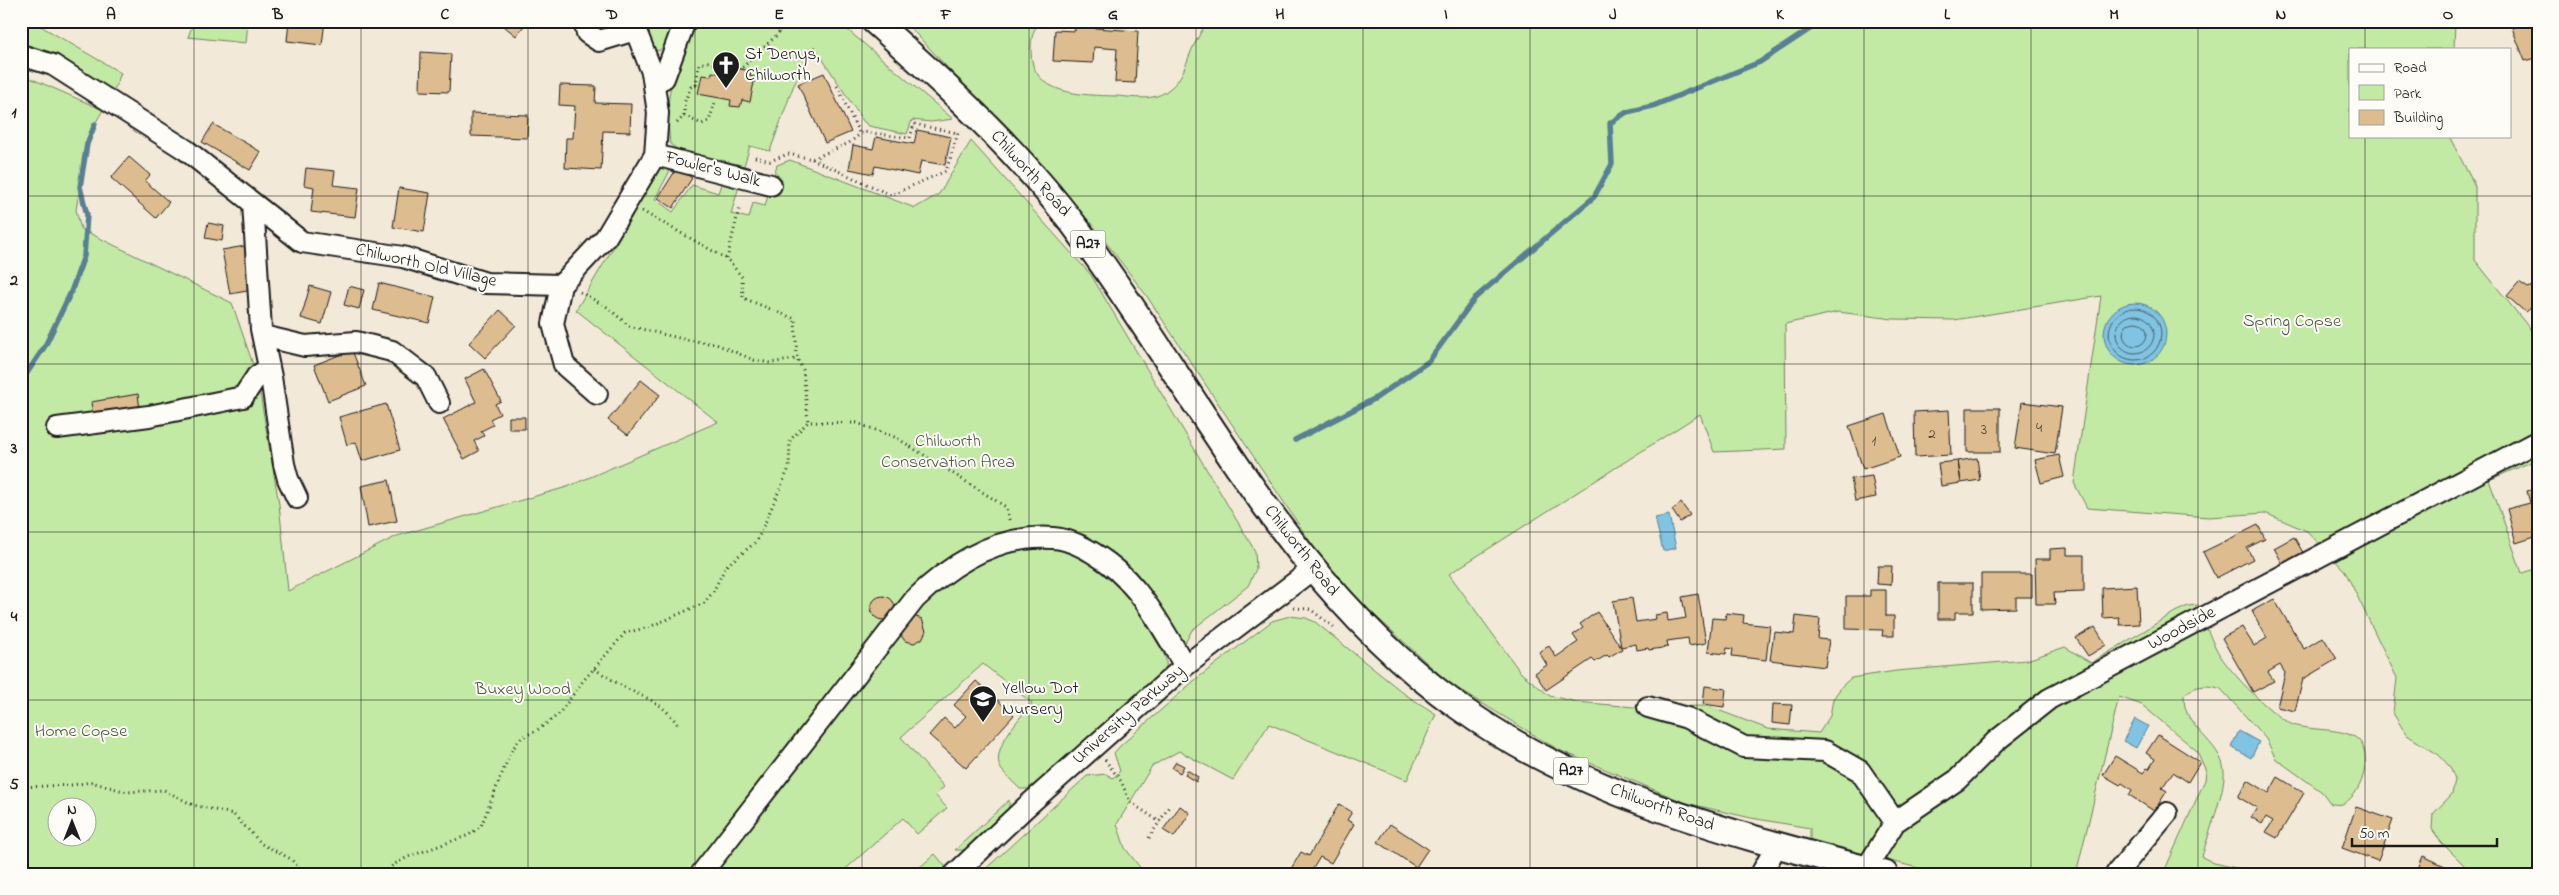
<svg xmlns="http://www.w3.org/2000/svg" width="2559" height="895" viewBox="0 0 2559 895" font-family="'Indie Flower',sans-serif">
<rect width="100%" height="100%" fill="#f3e9d8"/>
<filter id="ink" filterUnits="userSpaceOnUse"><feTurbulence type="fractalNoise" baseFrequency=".02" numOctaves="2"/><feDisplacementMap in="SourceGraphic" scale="10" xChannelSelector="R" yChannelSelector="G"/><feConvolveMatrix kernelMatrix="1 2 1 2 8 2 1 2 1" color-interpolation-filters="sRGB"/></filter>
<g filter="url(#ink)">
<path fill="#c3eaa4" stroke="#708360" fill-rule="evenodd" d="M 21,21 L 32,21 L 121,73 L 114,90 L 21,46 Z
M 194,21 L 248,21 L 246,43 L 188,37 Z
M 640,21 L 676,21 L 668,41 L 659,51 L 652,48 Z
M 693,21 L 837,21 L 953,119 L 931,122 L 912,120 L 907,134 L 869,126 L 863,121 L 814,46 L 793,87 L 770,151 L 750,146 L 743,169 L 684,154 L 670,144 L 667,113 L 670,90 Z
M 904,21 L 1040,21 C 1033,30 1031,38 1031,50 C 1030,96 1083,95 1116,96 C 1134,97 1153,102 1168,90 C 1184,79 1186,61 1194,45 C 1198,37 1203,29 1207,21 L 2455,21 L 2454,49 L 2350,49 L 2350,136 L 2449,136 L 2475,186 L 2475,260 L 2538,339 L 2538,459 L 2489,480 L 2522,573 L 2538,568 L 2538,874 L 2473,874 L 2441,842 L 2432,829 L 2433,814 L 2452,794 L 2455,780 L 2450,767 L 2439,755 L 2407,735 L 2401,726 L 2393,713 L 2397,678 L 2345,571 L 2307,531 L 2265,513 L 2209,517 L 2087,508 L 2074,483 L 2101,296 L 1954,320 L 1893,319 L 1838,312 L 1785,324 L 1786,449 L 1714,452 L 1700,414 L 1449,574 L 1521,673 L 1550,696 L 1577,702 L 1634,707 L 1707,706 L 1768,729 L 1819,733 L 1830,716 L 1833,699 L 1842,686 L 1851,678 L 1896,671 L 2027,660 L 2065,647 L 2091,663 L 2175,612 L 2188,606 L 2198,605 C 2205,622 2211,642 2221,657 C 2235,677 2269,712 2289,723 C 2307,733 2349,725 2361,743 C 2372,759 2361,797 2342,804 C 2340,805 2334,804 2331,804 L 2322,792 L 2276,759 L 2266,739 L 2221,689 C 2208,684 2195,685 2184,695 C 2182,729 2221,740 2224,771 C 2226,789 2207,837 2202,857 L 2214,863 L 2263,874 L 2163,874 L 2205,780 L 2206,771 L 2197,751 L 2142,705 L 2119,697 L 2076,874 L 1941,874 L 1810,840 L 1810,828 L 1751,818 L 1686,803 L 1559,750 L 1450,684 L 1335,579 L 1146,295 L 1095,228 L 1060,188 Z
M 21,74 L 103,110 L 89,134 L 76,210 L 81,229 L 232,303 L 257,376 L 279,504 L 288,591 L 397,536 L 567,487 L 718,422 L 576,310 L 631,218 L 656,165 L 673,165 L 655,199 L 673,212 L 692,185 L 718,193 L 722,181 L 739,186 L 731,214 L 749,218 L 753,203 L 765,206 L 777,165 L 790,160 L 915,208 L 939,194 L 971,141 L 1091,275 L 1255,551 L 1256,569 L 1248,586 L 1192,630 L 1183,647 L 1167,621 L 1152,633 C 1158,645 1170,657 1165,671 L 1042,782 L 1027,789 L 1020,789 C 1014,783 1006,776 1001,769 C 989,750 1021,717 1032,703 L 983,664 L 901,737 L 944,787 L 935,795 L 947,808 L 917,834 L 903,818 L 840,874 L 21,874 ZM 58,808 L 88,808 L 88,838 L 58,838 Z
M 1290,616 L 1306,618 L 1315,622 L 1406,695 L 1436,714 L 1407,780 L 1269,724 L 1233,780 L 1179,751 L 1152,766 L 1117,824 L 1125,848 L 1145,874 L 980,874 L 1087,776 L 1106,774 L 1113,778 L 1120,771 L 1114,753 L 1120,746 L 1195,680 L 1272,621 Z
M 1009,800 L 1009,811 L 966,850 L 955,850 Z
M 935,854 L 945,866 L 943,874 L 912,874 Z"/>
<path fill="#81c3e2" stroke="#598093" d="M2104 334a31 31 0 1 1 62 0a31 31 0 1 1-62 0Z
M 1669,515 L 1676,548 L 1663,551 L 1655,518 Z
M 2135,719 L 2148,726 L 2136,748 L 2123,741 Z
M 2239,731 L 2259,742 L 2251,758 L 2231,747 Z"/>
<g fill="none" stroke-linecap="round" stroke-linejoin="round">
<path stroke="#445f6b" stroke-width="1" d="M2109 334a26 26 0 1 1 52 0a26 26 0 1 1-52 0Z
M2116 334a19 19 0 1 1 38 0a19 19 0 1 1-38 0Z
M2123 334a12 12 0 1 1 24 0a12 12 0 1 1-24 0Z"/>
<path stroke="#598093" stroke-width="5.5" d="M 21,382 L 45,346 L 71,292 L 84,256 L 87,215 L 80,187 L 87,144 L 95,124
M 1295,440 L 1376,398 L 1429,361 L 1475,298 L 1594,197 L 1612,164 L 1610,123 L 1627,112 L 1653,106 L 1760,62 L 1822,21"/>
</g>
<path fill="#ddbc90" stroke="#1c1c1c" d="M 289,21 L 325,21 L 322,45 L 287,41 Z
M 498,21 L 526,21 L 527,22 L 516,36 Z
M 2530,21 L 2534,21 L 2538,30 L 2538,57 L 2525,61 L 2512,28 Z
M 1075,23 L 1095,24 L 1094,28 L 1138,31 L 1135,83 L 1115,82 L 1117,49 L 1094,47 L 1093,63 L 1053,61 L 1055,30 L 1075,31 Z
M 421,52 L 451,54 L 449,92 L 420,91 Z
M 735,68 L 751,71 L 750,76 L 755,77 L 750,102 L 742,100 L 740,107 L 730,106 L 731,100 L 698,94 L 702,75 L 711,76 L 712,72 L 734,76 Z
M 824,73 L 851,132 L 825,143 L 798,84 Z
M 560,85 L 596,86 L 595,103 L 631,104 L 630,132 L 603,131 L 601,170 L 565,168 L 566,138 L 573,138 L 575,106 L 559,105 Z
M 471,113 L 528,115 L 527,138 L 471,136 Z
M 213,124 L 261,152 L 250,170 L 202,142 Z
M 917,130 L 951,137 L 945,165 L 921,161 L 918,175 L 875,166 L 873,174 L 849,169 L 853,145 L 873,149 L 876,137 L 914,144 Z
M 129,157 L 150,175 L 145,181 L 169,202 L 156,218 L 111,178 Z
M 306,168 L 335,171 L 333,185 L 359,188 L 355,217 L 311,212 L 314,187 L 304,185 Z
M 677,168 L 692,178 L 673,208 L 658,198 Z
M 399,188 L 430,193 L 424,232 L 393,227 Z
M 208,223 L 224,226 L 222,241 L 205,238 Z
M 245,246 L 253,290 L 230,294 L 222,250 Z
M 2519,282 L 2528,288 L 2538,284 L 2538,307 L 2536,303 L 2525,312 L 2507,296 Z
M 379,283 L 435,297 L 429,323 L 373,310 Z
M 310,286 L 331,292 L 322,324 L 301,318 Z
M 349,286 L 364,290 L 359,309 L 344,305 Z
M 500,310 L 516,325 L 485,358 L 469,343 Z
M 352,350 L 366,386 L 328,401 L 314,365 Z
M 484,369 L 501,401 L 495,404 L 500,414 L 490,419 L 493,425 L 481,431 L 484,436 L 474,441 L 479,451 L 464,459 L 443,419 L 476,402 L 465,379 Z
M 641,380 L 660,395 L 628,435 L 608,420 Z
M 138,394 L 140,410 L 93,417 L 91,402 Z
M 2022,402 L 2062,407 L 2055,454 L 2015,448 Z
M 386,404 L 400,450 L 362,461 L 356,442 L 347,445 L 339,417 Z
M 1967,408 L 2000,408 L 2000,452 L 1967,452 Z
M 1949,410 L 1951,455 L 1915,457 L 1914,412 Z
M 1886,414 L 1900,457 L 1863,469 L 1849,426 Z
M 509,417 L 525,417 L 525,429 L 509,429 Z
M 2059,455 L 2064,477 L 2041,483 L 2035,460 Z
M 1977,458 L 1980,480 L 1961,483 L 1958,461 Z
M 1958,461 L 1961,483 L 1941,486 L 1938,463 Z
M 1872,476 L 1876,497 L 1855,501 L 1851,479 Z
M 389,480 L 397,521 L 368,527 L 361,486 Z
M 2538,488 L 2538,536 L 2516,543 L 2507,509 L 2530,503 L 2527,491 Z
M 1681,503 L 1690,515 L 1680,522 L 1672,510 Z
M 2258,525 L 2265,539 L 2247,548 L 2253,559 L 2216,578 L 2203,552 Z
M 2294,537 L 2305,556 L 2285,568 L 2274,548 Z
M 2067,548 L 2067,555 L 2084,555 L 2084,592 L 2054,593 L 2055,604 L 2036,604 L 2035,559 L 2050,559 L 2050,549 Z
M 1878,566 L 1892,566 L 1891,585 L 1877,584 Z
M 1981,574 L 2032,574 L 2032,597 L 2016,597 L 2016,608 L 1981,609 Z
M 1938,583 L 1973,583 L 1973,612 L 1955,612 L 1955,619 L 1938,619 Z
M 2137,586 L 2139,624 L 2120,625 L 2119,617 L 2103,618 L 2102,588 Z
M 1870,590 L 1886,590 L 1886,616 L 1894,616 L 1894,636 L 1882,636 L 1883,630 L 1846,629 L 1846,596 L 1870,596 Z
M 1698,594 L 1706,643 L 1689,646 L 1688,638 L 1667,641 L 1668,647 L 1649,650 L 1648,648 L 1637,650 L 1636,644 L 1621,647 L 1613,601 L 1632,598 L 1636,622 L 1656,619 L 1655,615 L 1667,613 L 1668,621 L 1686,618 L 1682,597 Z
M871 608a12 12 0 1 1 24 0a12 12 0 1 1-24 0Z
M 2274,599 L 2304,649 L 2323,637 L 2337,659 L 2303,679 L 2295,711 L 2277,707 L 2285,673 L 2280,665 L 2268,672 L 2274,681 L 2253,692 L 2222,638 L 2242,627 L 2254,646 L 2267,638 L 2252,611 Z
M 1597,612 L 1622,649 L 1609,657 L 1607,655 L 1595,662 L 1592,659 L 1546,690 L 1535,673 L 1547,665 L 1539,652 L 1549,646 L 1556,657 L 1578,642 L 1573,635 L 1583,628 L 1580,624 Z
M 1726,613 L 1744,615 L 1743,623 L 1770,626 L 1766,660 L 1732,656 L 1733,649 L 1727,648 L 1726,654 L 1708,652 L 1712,618 L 1725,619 Z
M 913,616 L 922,619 L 926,631 L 922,639 L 914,643 L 905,641 L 900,634 Z
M 1796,616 L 1820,619 L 1818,639 L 1829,640 L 1825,667 L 1770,660 L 1774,632 L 1794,634 Z
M 2095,627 L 2106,645 L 2088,656 L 2076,638 Z
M 976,681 L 1014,715 L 966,768 L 929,735 L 944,718 L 955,728 L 966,716 L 954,705 Z
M 1705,686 L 1726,689 L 1724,707 L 1703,704 Z
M 1773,704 L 1792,705 L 1790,725 L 1772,723 Z
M 2158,735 L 2200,762 L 2188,782 L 2173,772 L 2162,788 L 2167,791 L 2154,811 L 2129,795 L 2132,790 L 2122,783 L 2120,785 L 2103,775 L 2115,756 L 2143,773 L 2147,768 L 2149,769 L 2155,759 L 2146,753 Z
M 1176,762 L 1184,766 L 1180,773 L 1172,768 Z
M 1187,770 L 1198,777 L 1196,782 L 1185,775 Z
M 2278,777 L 2304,793 L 2277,838 L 2266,832 L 2273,821 L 2266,817 L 2262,824 L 2251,817 L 2257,808 L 2238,797 L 2248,780 L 2269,793 Z
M 1339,804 L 1352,812 L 1347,820 L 1354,824 L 1331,863 L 1320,857 L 1311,872 L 1315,874 L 1292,874 L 1289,872 L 1301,852 L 1309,856 Z
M 1180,806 L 1190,813 L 1174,837 L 1163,830 Z
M 2356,807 L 2393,820 L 2378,861 L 2342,848 Z
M 1390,824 L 1428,849 L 1416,867 L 1378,842 Z
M 2423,856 L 2445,866 L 2442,874 L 2416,874 Z"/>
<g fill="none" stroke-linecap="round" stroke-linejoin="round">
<g stroke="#1c1c1c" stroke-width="24">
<path id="minor" d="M 584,21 L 587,33 L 599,41 L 635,30
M 21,55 L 53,65 L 186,150 L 302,242 L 403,257 L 486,283 L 561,285 L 606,237 L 655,155 L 658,113 L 652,72 L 632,21
M 654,83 L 664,78 L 685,21
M 655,155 L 771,185
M 253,203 L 261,329 L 271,377 L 284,464 L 288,479 L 297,498
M 561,285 L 553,324 L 564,365 L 597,394
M 263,336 L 305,346 L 356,342 L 392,351 L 426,377 L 439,403
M 57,428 L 149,416 L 243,397 L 257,376 L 269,368
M 1648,707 L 1687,718 L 1744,747 L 1825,751 L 1860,771 L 1895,822
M 1866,869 L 1895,822 L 1957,780 L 1996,741 L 2049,699 L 2538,441
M 701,874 L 915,599 C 952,563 999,534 1053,538 C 1072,539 1093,552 1108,563 C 1142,588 1164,631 1185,666
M 955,874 L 1027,806 L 1185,666 L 1313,569
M 1761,874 L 1777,845
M 2116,874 L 2167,813"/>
</g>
<g stroke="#1c1c1c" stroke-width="29">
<path id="major" d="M 874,21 C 951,89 1028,160 1088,244 C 1205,405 1292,588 1459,707 C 1585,798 1738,835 1885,874"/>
</g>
<path stroke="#1c1c1c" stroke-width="3" stroke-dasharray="1 4" stroke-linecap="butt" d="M 696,85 L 699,64 L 708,62 L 743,67 L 778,34 L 785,21
M 837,86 L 860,135
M 684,116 L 684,103 L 691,87 L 700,84
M 677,123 L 684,116 L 702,124 L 709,121 L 715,103
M 755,157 L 770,161 L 788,154 L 812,159 L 849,143 L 863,132 L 910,138 L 914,124 L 957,133
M 812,159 L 891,195 L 946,171 L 958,133
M 642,211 L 727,259 L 742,277 L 743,298 L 795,319 L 797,359 L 803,370 L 808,422
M 727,259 L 739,209
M 580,292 L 607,307 L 629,326 L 687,340 L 716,344 L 754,360 L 770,363 L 797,359
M 1294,608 L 1310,609 L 1336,629
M 594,669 C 607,676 619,685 632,691 C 653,701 664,705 678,725
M 1105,760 L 1121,781 L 1130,802 L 1160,822
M 21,787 L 73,785 L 91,782 L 127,792 L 164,790 L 193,805 L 233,814 L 262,844 L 291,859 L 305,874
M 1149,838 L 1170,805
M 64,874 L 83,869 L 98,874
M 385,874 L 393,865 L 408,857 L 469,835 L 481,826 L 511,751 L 522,737 L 536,731 L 558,715 L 583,681 L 625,633 L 649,627 L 704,603 L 713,592 L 726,566 L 757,541 L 789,468 L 790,440 L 808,422 L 857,423 L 897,438 L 1006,507 L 1010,523"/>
<use href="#minor" stroke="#fdfcf7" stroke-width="20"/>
<use href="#major" stroke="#fdfcf7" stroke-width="25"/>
</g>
</g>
<path fill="none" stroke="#1c1c1c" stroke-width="1" stroke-opacity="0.55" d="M 194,21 L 194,874M 361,21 L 361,874M 528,21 L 528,874M 695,21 L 695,874M 862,21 L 862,874M 1029,21 L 1029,874M 1196,21 L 1196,874M 1363,21 L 1363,874M 1530,21 L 1530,874M 1697,21 L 1697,874M 1864,21 L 1864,874M 2031,21 L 2031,874M 2198,21 L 2198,874M 2365,21 L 2365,49M 2365,136 L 2365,874M 21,196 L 2538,196M 21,364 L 2538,364M 21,532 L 2538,532M 21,700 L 2538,700"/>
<defs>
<g id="church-pin" transform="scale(1.4375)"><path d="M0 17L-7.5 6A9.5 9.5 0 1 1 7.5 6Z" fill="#1c1c1c" stroke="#fdfcf7"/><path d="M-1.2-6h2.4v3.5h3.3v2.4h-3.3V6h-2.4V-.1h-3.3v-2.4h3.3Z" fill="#fff"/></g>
<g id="school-pin" transform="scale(1.4375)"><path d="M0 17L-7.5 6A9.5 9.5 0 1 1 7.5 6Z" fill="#1c1c1c" stroke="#fdfcf7"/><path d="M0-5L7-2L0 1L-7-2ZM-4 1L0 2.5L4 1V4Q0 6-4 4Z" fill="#fff"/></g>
</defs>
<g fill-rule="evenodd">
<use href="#church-pin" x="726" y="65"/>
<use href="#school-pin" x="983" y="699"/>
</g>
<g text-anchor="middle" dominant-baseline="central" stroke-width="4" stroke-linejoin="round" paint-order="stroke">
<g font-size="15" fill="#4c4439">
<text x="2039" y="428">4</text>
<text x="1984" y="430">3</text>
<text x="1932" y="434">2</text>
<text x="1874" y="441">1</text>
</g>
<g fill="#fdfcf7" stroke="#605f5e" stroke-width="1">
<rect x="1070.5" y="230.5" width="35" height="27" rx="4"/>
<rect x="1553.5" y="757.5" width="35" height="27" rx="4"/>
</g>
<g font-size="16" font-weight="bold" fill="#1c1c1c">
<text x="1088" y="244">A27</text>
<text x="1571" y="771">A27</text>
</g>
<g font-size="18" fill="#1c1c1c" stroke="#fdfcf7" text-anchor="start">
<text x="745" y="55">St Denys,<tspan x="745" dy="21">Chilworth</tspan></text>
<text x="1002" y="689">Yellow Dot<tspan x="1002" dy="21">Nursery</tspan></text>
</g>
<g font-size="18" fill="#1c1c1c" stroke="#fdfcf7">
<text transform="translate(713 170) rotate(15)">Fowler's Walk</text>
<text transform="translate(1030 174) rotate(48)">Chilworth Road</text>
<text transform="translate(426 266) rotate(13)">Chilworth Old Village</text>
<text transform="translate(1301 551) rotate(52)">Chilworth Road</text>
<text transform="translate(2182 629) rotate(-28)">Woodside</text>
<text transform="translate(1129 715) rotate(-41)">University Parkway</text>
<text transform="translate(1662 808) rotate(20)">Chilworth Road</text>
</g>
<g font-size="18" fill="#4e5a45" stroke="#fdfcf7">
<text x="2292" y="322">Spring Copse</text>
<text x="948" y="442">Chilworth<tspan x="948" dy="21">Conservation Area</tspan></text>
<text x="523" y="690">Buxey Wood</text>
<text x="81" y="732">Home Copse</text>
</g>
</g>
<rect width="2559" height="895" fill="none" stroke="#fdfcf7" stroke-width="55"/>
<rect x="2349" y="48" width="162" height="90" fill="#fdfcf7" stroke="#a3a29f"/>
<rect x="2359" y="64" width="25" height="8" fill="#fdfcf7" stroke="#a3a29f"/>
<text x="2394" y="72" font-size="15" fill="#1c1c1c">Road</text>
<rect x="2359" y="85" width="25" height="15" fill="#c3eaa4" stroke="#a3a29f"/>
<text x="2394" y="98" font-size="15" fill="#1c1c1c">Park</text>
<rect x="2359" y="110" width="25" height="15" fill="#ddbc90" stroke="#a3a29f"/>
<text x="2394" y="122" font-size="15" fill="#1c1c1c">Building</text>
<g transform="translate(72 822)"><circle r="24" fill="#fdfcf7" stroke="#a3a29f"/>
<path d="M0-4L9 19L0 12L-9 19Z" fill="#1c1c1c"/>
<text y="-8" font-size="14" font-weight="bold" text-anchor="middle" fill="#1c1c1c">N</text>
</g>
<path d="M2352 838v8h145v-8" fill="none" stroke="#1c1c1c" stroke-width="2.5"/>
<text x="2359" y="838" font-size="15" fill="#1c1c1c" stroke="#fdfcf7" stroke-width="4" paint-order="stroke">50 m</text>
<rect x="28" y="28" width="2504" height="840" fill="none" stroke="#1c1c1c" stroke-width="2"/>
<g font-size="16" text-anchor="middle" font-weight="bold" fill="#1c1c1c">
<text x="111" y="19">A</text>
<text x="278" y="19">B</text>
<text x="445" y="19">C</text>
<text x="612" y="19">D</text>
<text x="779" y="19">E</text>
<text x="946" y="19">F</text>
<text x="1113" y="19">G</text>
<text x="1280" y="19">H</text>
<text x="1446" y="19">I</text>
<text x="1613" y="19">J</text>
<text x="1780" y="19">K</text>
<text x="1947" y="19">L</text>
<text x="2114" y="19">M</text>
<text x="2281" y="19">N</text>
<text x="2448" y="19">O</text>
<text x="14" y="117">1</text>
<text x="14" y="285">2</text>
<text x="14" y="453">3</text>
<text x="14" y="621">4</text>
<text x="14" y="789">5</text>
</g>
</svg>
